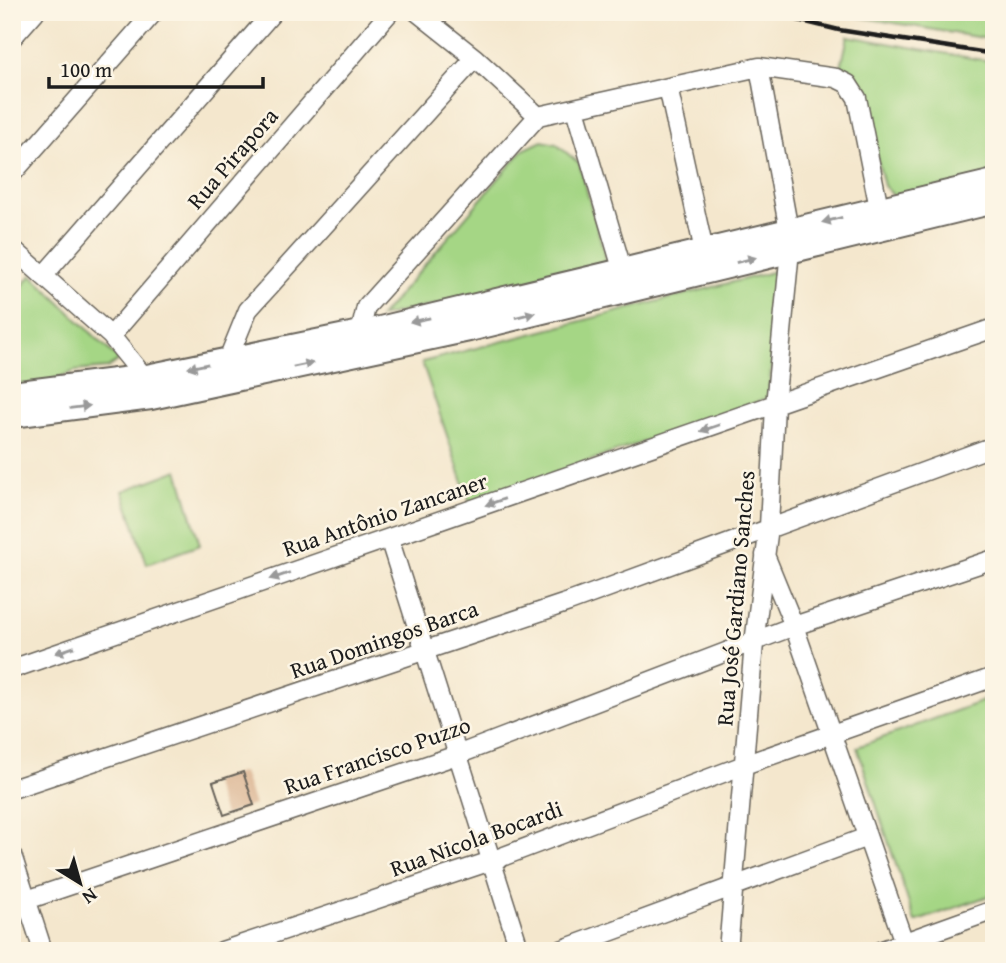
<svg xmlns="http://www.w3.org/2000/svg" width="1006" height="963" viewBox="0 0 1006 963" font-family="'Gentium Book Plus',serif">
<rect width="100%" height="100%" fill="#fcf5e5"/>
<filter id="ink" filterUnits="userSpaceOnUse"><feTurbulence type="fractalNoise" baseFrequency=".0143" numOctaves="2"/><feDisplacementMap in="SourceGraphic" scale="14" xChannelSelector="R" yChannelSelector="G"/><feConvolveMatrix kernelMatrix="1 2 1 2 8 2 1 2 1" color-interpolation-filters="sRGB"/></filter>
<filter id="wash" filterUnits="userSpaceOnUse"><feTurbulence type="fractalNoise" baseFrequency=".00686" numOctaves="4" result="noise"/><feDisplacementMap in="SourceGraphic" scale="28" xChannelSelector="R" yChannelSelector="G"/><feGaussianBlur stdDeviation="1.57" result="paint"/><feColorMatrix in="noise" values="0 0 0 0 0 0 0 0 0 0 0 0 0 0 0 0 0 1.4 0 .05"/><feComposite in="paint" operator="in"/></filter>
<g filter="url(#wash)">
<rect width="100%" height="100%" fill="#f4e7cd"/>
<path fill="#a5d685" stroke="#607950" stroke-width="2" d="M 854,12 L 994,12 L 994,40 L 853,16 Z
M 848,36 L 994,62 L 994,176 L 894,196 L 884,186 L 860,86 L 840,72 Z
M 542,141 L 556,144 L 579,163 L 606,259 L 603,268 L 380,317 L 523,150 Z
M 776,271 L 781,279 L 768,398 L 470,503 L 422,362 Z
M 32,275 L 119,360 L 108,368 L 75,371 L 43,384 L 12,387 L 12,297 Z
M 178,470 L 200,545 L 147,564 L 123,491 Z
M 994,697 L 994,894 L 915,922 L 857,747 Z"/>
<g id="blocks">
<path fill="#dcb694" d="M 243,772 L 254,805 L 224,815 L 213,782 Z"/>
</g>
</g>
<g filter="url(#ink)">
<use href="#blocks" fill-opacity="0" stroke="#68635a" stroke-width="2"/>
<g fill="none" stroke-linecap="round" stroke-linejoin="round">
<g stroke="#68635a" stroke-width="21">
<path id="minor" d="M 417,12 L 475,58 L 538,116 L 759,67 L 836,78 L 848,84 L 857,98 L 879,208
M 12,38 L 35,12
M 668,87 L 704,251
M 575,109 L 623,272
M 12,174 L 154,12
M 12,248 L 111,336 L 149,383
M 44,275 L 273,12
M 360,333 L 366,307 L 538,116
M 111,336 L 390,12
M 228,359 L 248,310 L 475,58
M 389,538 L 520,951
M 765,555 L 794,626 L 907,951
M 12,669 L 994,328
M 12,789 L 569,602 L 994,446
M 12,855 L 43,951
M 12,905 L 457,755 L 794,626 L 994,559
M 222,951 L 491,861 L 744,765 L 994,677
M 558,951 L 867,837
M 728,951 L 754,643 L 769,527 L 775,405 L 790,250 L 789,231 L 759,67
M 880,951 L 994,910"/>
</g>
<g stroke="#68635a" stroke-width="28">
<path id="secondary" d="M 12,394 L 147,377 L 380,329 L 994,182
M 12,415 L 151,397 L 469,329 L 994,201"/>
</g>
<use href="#minor" stroke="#fff" stroke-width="18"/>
<use href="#secondary" stroke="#fff" stroke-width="24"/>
<path stroke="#1c1c1c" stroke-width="4.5" d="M 765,12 L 839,30 L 994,54"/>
</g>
<defs><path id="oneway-solid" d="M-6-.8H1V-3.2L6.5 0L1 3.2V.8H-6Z" transform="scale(1.75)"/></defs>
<g fill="#999">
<use href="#oneway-solid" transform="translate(832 220) rotate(166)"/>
<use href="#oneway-solid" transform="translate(746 260) rotate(-14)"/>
<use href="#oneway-solid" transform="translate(525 315) rotate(-14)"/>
<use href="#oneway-solid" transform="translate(420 320) rotate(168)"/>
<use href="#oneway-solid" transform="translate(303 365) rotate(-12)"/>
<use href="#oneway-solid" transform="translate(198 366) rotate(168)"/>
<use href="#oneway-solid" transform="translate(80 407) rotate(-7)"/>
<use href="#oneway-solid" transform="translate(710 428) rotate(161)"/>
<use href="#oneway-solid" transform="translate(495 502) rotate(161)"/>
<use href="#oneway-solid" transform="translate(280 576) rotate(161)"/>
<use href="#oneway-solid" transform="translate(65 650) rotate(161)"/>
</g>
</g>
<g text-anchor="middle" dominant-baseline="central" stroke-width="5" stroke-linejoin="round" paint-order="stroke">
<g font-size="23" fill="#1c1c1c" stroke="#fcf5e5">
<text transform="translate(232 158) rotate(-49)">Rua Pirapora</text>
<text transform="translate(385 514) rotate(-19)">Rua Antônio Zancaner</text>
<text transform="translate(735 598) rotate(-85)">Rua José Gardiano Sanches</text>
<text transform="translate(384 639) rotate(-19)">Rua Domingos Barca</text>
<text transform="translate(377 755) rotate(-19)">Rua Francisco Puzzo</text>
<text transform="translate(476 838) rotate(-20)">Rua Nicola Bocardi</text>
</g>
</g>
<rect width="1006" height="963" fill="none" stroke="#fcf5e5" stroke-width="42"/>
<g transform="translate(80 883) rotate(143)" stroke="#fcf5e5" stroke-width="5" paint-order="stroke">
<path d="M0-5L12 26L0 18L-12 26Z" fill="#1c1c1c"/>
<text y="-10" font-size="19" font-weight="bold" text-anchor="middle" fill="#1c1c1c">N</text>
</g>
<path d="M49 77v10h214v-10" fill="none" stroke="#1c1c1c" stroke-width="3.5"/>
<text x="60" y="77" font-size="21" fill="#1c1c1c" stroke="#fcf5e5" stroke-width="5" paint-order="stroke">100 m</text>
</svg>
